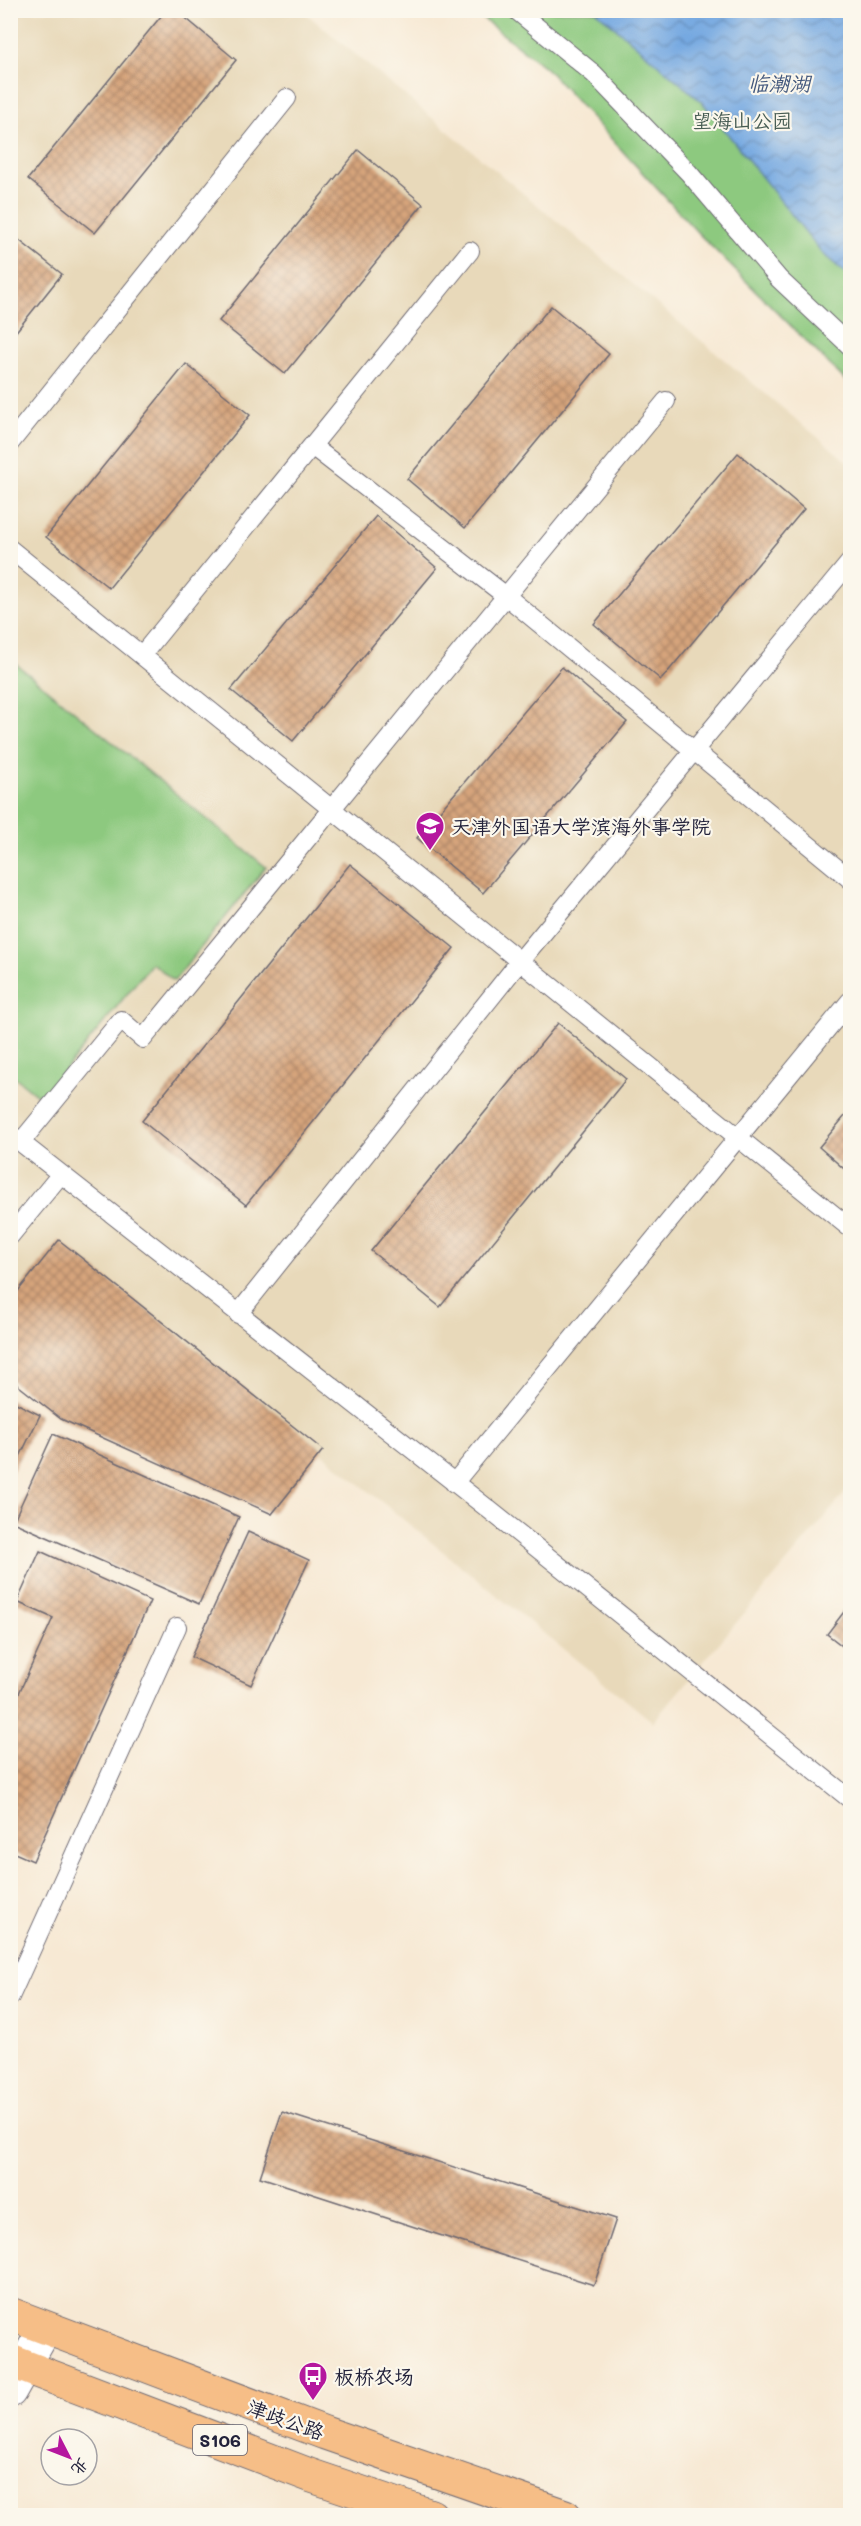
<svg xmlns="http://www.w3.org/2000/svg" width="861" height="2526" viewBox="0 0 861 2526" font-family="Mali,'LXGW WenKai TC',sans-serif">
<defs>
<pattern id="water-waves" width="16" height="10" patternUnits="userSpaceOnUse" patternTransform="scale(1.5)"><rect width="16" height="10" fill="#74a8e1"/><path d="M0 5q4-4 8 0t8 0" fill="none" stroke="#5f88b8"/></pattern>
<pattern id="building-cross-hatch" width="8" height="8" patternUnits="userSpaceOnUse" patternTransform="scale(1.5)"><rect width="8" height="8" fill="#d6a47c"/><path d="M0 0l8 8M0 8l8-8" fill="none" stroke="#ad8567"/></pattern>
</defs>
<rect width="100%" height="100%" fill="#fbf7ec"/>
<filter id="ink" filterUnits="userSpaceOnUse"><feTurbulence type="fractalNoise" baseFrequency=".0167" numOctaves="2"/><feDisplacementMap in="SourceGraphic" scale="12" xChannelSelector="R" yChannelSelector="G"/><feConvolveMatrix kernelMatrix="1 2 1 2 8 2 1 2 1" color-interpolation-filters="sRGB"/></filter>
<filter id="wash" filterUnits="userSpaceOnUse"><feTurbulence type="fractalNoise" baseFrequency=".008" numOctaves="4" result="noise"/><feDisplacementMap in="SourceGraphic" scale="24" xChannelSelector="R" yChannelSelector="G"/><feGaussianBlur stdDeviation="1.35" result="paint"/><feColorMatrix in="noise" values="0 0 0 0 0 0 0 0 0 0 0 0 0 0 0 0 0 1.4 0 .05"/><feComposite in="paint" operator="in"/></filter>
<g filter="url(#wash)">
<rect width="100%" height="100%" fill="#f7e9d4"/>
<path fill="#e8d9ba" d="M 11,11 L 303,11 L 850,464 L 850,1487 L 653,1722 L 59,1240 L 11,1300 Z"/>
<path fill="#8dc97f" stroke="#58765d" stroke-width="1.5" d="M 473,11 L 850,11 L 850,385 L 698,233 L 546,68 Z
M 11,660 L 266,867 L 174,981 L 152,963 L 42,1099 L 11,1074 Z"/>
<path fill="url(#water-waves)" stroke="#4b658e" stroke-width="1.5" d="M 596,11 L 850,11 L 850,277 L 823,254 L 703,103 Z"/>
<g id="blocks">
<path fill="url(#building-cross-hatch)" d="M 166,10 L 176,10 L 236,60 L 95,233 L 28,179 Z
M 358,150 L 423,204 L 285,374 L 219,321 Z
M 10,233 L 62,274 L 10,339 Z
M 551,306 L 609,354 L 465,528 L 407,479 Z
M 186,364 L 250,415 L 109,588 L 46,537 Z
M 738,453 L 804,509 L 661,680 L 594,624 Z
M 376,516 L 437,568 L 293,741 L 231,690 Z
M 562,667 L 627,722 L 483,893 L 417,838 Z
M 350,864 L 454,948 L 246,1205 L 142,1121 Z
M 558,1023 L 626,1079 L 440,1307 L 371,1251 Z
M 850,1110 L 850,1174 L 819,1147 Z
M 59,1240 L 323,1450 L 272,1514 L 61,1419 L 10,1379 L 10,1301 Z
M 10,1400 L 40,1415 L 10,1477 Z
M 53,1434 L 239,1517 L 199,1604 L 13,1522 Z
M 248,1532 L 309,1560 L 251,1685 L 191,1657 Z
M 40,1551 L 150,1601 L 33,1861 L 10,1851 L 10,1713 L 53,1618 L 17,1602 Z
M 850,1604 L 850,1652 L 827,1634 Z
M 282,2112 L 616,2219 L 594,2285 L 260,2177 Z"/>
</g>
</g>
<g filter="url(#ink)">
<use href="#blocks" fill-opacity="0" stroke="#6d6871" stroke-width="1.5"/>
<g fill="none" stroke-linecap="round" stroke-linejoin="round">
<g stroke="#6d6871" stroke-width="20">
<path id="lane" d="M 516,10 L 594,74 L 689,173 L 779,279 L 850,346
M 10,443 L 287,98
M 312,446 L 506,596 L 850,879
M 10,549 L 850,1228
M 142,655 L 470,251
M 10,1134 L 487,1508 L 850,1799
M 21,1142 L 121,1020 L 143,1039 L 666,401
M 10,1236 L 61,1174
M 238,1314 L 520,961 L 850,562
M 454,1483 L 850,1001
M 10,1997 L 177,1627"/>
</g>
<g stroke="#6d6871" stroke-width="35">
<path id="street" d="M 10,2391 L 45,2329"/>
</g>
<g stroke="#6d6871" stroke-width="35">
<path id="primary" d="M 10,2314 L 325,2433 L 565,2516
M 10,2361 L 312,2476 L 431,2516"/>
</g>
<use href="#lane" stroke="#fff" stroke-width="18"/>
<use href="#street" stroke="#fff" stroke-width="33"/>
<use href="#primary" stroke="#f6be87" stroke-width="33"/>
</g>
</g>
<defs>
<g id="school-pin" transform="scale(1.5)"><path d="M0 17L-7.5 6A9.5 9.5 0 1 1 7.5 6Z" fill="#b5179e" stroke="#fbf7ec"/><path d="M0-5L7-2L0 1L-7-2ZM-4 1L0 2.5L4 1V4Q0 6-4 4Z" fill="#fff"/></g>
<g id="bus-pin" transform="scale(1.5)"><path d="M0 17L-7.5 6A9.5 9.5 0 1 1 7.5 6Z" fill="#b5179e" stroke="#fbf7ec"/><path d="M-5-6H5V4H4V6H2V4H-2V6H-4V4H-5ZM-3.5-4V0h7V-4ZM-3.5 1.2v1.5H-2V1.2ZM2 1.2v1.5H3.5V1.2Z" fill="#fff"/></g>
</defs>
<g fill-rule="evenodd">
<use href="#school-pin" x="430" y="826"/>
<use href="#bus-pin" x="313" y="2376"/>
</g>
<g text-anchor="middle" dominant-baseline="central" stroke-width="4.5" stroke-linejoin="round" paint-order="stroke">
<rect fill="#fbf7ec" stroke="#636270" stroke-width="1.5" x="193" y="2425" width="54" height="30" rx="4.5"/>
<g font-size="18" font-weight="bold" fill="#22223b">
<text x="220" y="2440">S106</text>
</g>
<g font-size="20" fill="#475c53" stroke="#fbf7ec">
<text x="742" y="120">望海山公园</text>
</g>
<g font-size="20" fill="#22223b" stroke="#fbf7ec" text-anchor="start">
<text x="451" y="826">天津外国语大学滨海外事学院</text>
<text x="334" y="2376">板桥农场</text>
</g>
<g font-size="20" fill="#22223b" stroke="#fbf7ec">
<text transform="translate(286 2419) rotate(20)">津歧公路</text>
</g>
<g font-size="21" font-style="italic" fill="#43587d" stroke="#fbf7ec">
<text x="779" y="82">临潮湖</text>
</g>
</g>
<rect width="861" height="2526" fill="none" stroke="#fbf7ec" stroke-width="36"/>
<g transform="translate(69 2457) rotate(132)"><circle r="28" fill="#fbf7ec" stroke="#a4a2a5" stroke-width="1.5"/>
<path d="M0-4.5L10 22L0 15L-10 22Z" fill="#b5179e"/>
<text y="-9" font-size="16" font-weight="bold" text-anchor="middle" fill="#22223b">北</text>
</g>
</svg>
